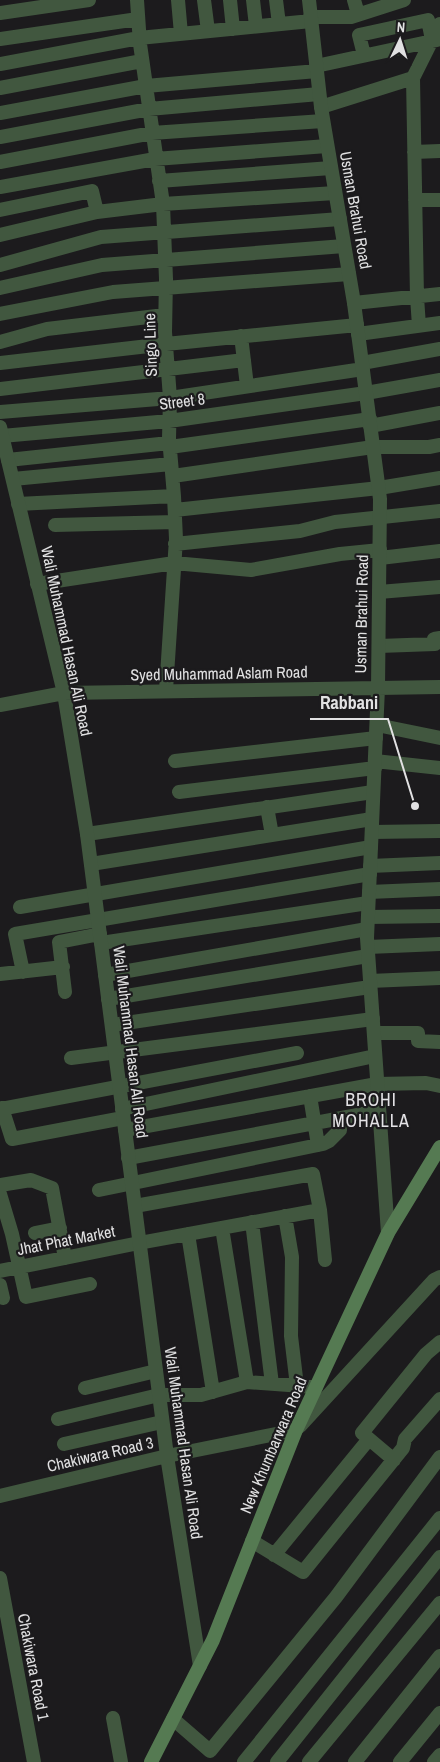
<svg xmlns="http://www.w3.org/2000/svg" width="440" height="1762" viewBox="0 0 440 1762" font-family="'Archivo Narrow',sans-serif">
<rect width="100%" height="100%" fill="#1c1b1d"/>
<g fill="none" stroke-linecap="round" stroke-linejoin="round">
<path stroke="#41573f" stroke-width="14" d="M 137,0 L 140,44 L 163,204 L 166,279 L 165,332 L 170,398 L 169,438 L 174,496 L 176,539 L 166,690
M 178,0 L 181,34
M 204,0 L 208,31
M 230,0 L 233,29
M 253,0 L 256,26
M 276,0 L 279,24
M 354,0 L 358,14
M 0,13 L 89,0
M 310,17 L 351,17 L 404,0
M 0,39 L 138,19
M 364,55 L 359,35 L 428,20 L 432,40
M 0,64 L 139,38 L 311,21
M 316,66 L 437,40
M 413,78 L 417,297 L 419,326
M 0,88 L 142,61
M 321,107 L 413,78 L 440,24
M 0,113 L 146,86 L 317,71
M 0,137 L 149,109 L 319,94
M 414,152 L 440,151
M 0,162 L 152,133 L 323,121
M 159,181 L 331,168
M 0,187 L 155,159 L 327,146
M 415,200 L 440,200
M 0,210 L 92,191 L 97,212
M 0,235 L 97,212 L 163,204 L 335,193
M 0,265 L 101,237 L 340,219
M 0,288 L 102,265 L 344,246
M 354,303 L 440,294
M 0,314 L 113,292 L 349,274
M 358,334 L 440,323
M 241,336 L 247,386
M 0,342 L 47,329 L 165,315
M 0,363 L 166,344 L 357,325
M 362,363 L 440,349
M 0,389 L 244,360
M 0,412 L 170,398 L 363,369
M 370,426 L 440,413
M 2,436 L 169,421 L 366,393 L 440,380
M 170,447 L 370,419
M 8,460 L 169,443
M 173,476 L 373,447 L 429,447 L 440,445
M 13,479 L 171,464
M 18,504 L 174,496
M 175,510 L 379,488 L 440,478
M 55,525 L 175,522
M 175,544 L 300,531 L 335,522 L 440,511
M 380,558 L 440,551
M 37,584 L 174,563 L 251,570 L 340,554 L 380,550
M 379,592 L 440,587
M 379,646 L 435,644 L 434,639 L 440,638
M 377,725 L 440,738
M 175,761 L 376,738
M 375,761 L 440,768
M 179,792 L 375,768
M 267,807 L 272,835
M 372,832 L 440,831
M 87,834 L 373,792
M 91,864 L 372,819
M 370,866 L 440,863
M 369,892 L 440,889
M 20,907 L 371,847
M 368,917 L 440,916
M 101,943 L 368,903
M 368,947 L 440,944
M 23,972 L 15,934 L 370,874
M 0,974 L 63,967
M 105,975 L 367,929
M 370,981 L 440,978
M 65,992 L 59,942 L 100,934
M 108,999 L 368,956
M 112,1025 L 370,987
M 374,1033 L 418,1033 L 418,1041 L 440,1042
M 71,1058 L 373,1019
M 310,1096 L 318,1145
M 2,1108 L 12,1139 L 123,1118
M 0,1109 L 297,1053
M 122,1109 L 375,1056
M 125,1130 L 377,1084 L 426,1083 L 440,1086
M 128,1158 L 379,1111
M 0,1185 L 31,1180 L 52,1188 L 65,1258
M 99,1190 L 323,1144 L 329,1141 L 340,1130 L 338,1119
M 0,1194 L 12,1234 L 26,1297 L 90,1284
M 135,1206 L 313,1174 L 320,1210 L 325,1260
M 285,1216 L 292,1257 L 291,1336 L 297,1386
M 252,1222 L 272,1384
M 222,1228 L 247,1382
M 35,1233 L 60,1228
M 188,1234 L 213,1392
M 0,1271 L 139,1243 L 320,1210
M 0,1285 L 3,1298
M 85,1388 L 156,1371
M 58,1419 L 159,1395 L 201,1395 L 247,1382 L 316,1387
M 300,1426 L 434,1280 L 440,1277
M 64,1444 L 162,1422
M 394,1460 L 362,1433 L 426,1354 L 440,1342
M 252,1541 L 303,1572 L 403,1448 L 405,1439 L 440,1399
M 274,1555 L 369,1439
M 113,1718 L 121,1762
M 173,1719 L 210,1751 L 336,1597 L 440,1457
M 244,1762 L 440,1518
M 277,1762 L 440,1557
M 309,1762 L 440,1603
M 355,1762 L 440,1656
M 400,1762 L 440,1713
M 434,1762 L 440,1755"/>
<path stroke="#41573f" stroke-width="14" d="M 309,0 L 321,107 L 354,303 L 380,499 L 378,688 L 367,938 L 388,1233
M 0,427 L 64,693 L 87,834 L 167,1456 L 200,1666
M 0,705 L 64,693 L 440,687
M 0,1496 L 167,1456 L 296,1430
M 0,1578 L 34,1762"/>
<path stroke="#557a52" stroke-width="14" d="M 151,1762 L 213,1640 L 296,1430 L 388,1233 L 440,1147"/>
</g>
<g text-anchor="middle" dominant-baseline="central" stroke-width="4.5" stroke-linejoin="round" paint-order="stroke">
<g font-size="16" fill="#e1e1e2" stroke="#1c1b1d">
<text transform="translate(356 210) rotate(80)">Usman Brahui Road</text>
<text transform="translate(150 345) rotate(-92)">Singo Line</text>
<text transform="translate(182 401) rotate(-7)">Street 8</text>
<text transform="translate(361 614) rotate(-89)">Usman Brahui Road</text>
<text transform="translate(67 641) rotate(78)">Wali Muhammad Hasan Ali Road</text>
<text transform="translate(219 673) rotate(-1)">Syed Muhammad Aslam Road</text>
<text transform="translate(131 1042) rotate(83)">Wali Muhammad Hasan Ali Road</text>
<text transform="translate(66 1240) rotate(-11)">Jhat Phat Market</text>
<text transform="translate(184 1443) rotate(82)">Wali Muhammad Hasan Ali Road</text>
<text transform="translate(273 1445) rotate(-67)">New Khumbarwara Road</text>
<text transform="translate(100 1454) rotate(-13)">Chakiwara Road 3</text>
<text transform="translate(34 1667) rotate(79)">Chakiwara Road 1</text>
</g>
<g font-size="18" letter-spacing="1" fill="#e4e3e6" stroke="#1c1b1d">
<text x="371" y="1099">BROHI<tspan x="371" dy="21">MOHALLA</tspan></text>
</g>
</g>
<path fill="none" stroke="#e1e1e2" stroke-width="2" d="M415 806L388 719H310"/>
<circle fill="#e1e1e2" stroke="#1c1b1d" stroke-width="2" cx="415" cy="806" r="5"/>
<g font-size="18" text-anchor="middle" font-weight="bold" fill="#e1e1e2" stroke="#1c1b1d" stroke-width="4.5" stroke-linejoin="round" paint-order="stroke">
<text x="349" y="709">Rabbani</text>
</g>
<g transform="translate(400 40) rotate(4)" stroke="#1c1b1d" stroke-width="4" paint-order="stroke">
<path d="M0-4L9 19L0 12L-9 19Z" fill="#e1e1e2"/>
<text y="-8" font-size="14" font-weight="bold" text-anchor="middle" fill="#e1e1e2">N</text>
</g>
</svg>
